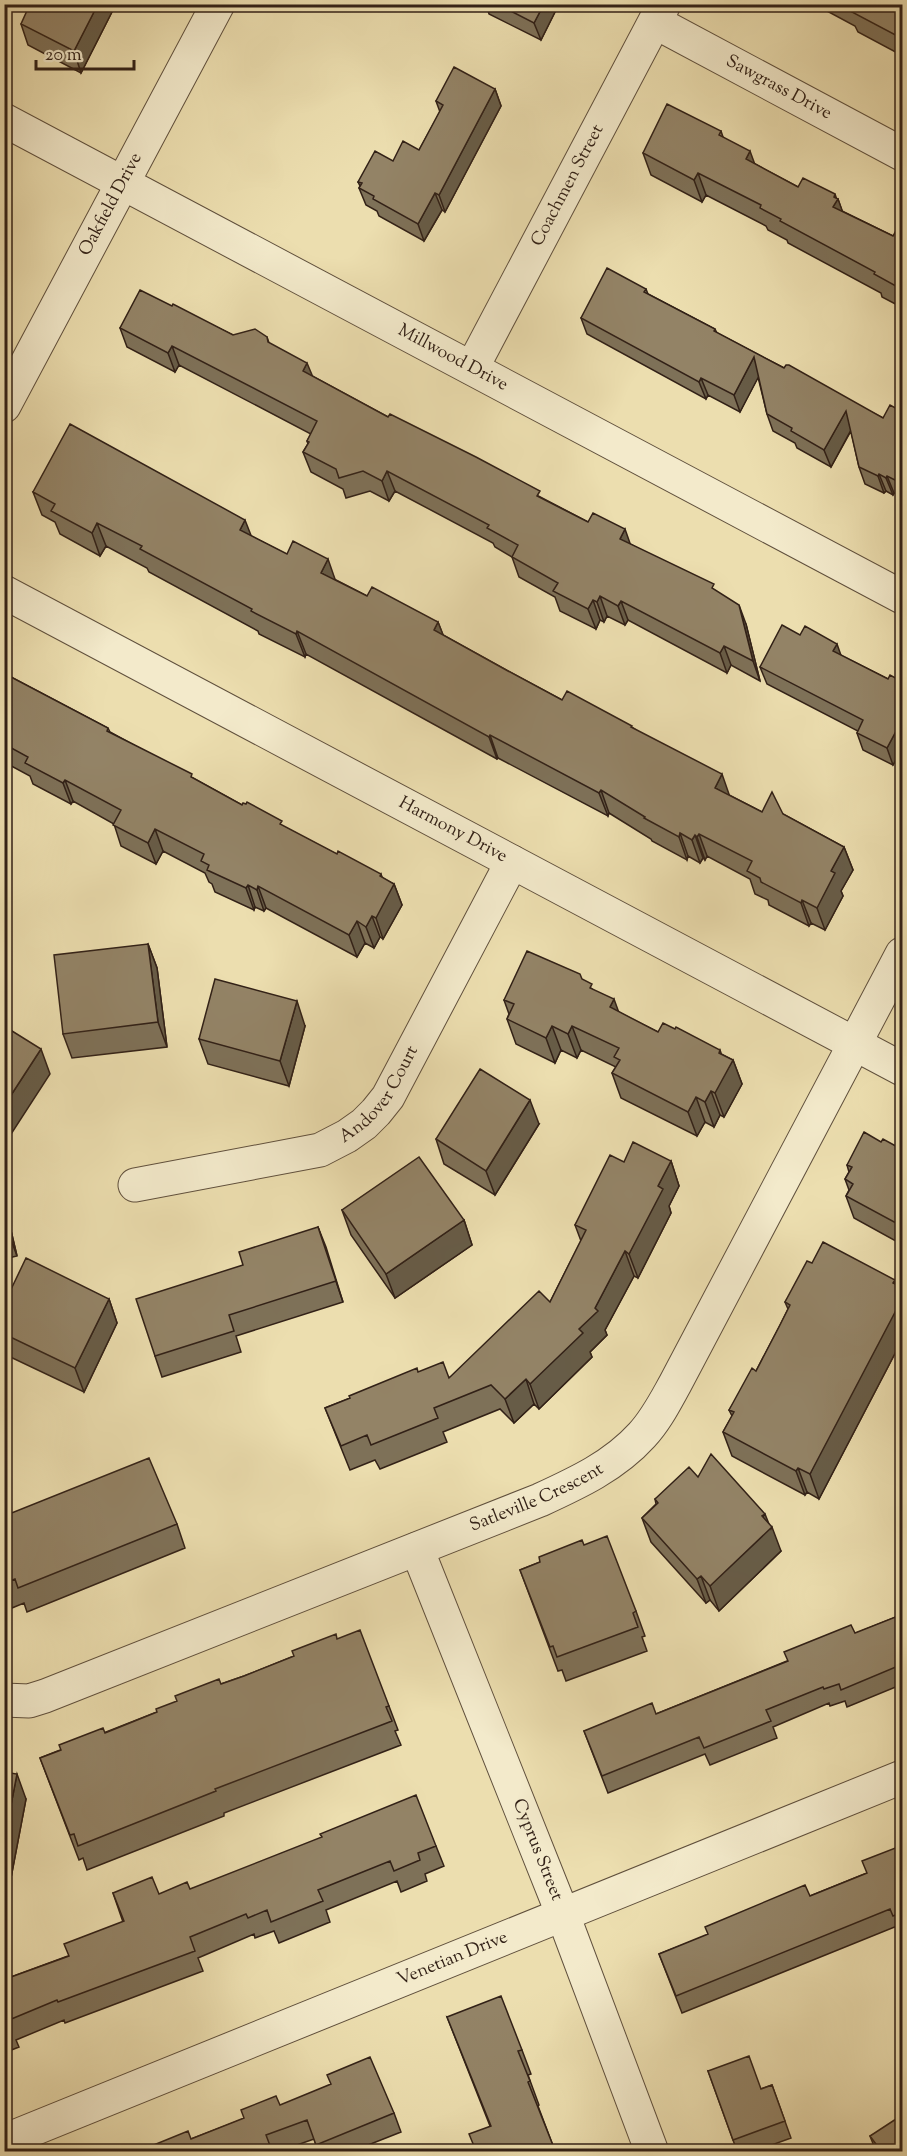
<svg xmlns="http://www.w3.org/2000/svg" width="907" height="2156" viewBox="0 0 907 2156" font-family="'Sorts Mill Goudy',serif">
<rect width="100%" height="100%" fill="#ecdeaf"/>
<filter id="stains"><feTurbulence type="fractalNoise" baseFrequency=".00333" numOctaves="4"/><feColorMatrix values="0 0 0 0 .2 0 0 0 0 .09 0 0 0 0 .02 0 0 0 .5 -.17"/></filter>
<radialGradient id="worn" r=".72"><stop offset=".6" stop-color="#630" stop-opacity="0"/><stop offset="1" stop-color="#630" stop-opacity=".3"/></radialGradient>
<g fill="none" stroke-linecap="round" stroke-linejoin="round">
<g stroke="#60503d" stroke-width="35">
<g id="minor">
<path id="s1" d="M 655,22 L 902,154"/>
<path id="s2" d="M 4,120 L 902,597"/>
<path id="s3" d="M 472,368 L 664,4"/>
<path id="s4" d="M 4,406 L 218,4"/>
<path id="s5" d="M 4,592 L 902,1069"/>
<path id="s6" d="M 135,1185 L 320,1150 L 347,1136 L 364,1124 L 376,1112 L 388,1097 L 512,862"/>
<path id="s7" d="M 417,1549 L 563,1915 L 652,2152"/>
<path id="s8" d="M 4,1700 L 29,1701 L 45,1696 L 540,1500 C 577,1483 614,1466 642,1435 C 656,1420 665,1402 675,1384 L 902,954"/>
<path id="s9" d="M 4,2141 L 902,1777"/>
</g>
</g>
<use href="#minor" stroke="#f3eacb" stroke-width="33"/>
</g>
<path fill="#7e7158" stroke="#322117" stroke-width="1.5" d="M 116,4 L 81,73 L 28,45 L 21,24 Z
M 486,4 L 559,4 L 541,40 L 489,14 Z
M 814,4 L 903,4 L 903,56 L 858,32 L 855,26 Z
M 495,89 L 501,106 L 445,212 L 442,210 L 424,241 L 379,216 L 377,211 L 366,205 L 359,188 L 360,186 L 358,182 L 393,161 L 419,150 L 440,112 L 436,101 Z
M 721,131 L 723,137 L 755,164 L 798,187 L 838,199 L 842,211 L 893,236 L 903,229 L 903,308 L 882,297 L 881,293 L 788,243 L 787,240 L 768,230 L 766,226 L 706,195 L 702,202 L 651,175 L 643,153 Z
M 646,289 L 648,294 L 715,329 L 717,333 L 784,368 L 883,418 L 903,412 L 903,497 L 894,493 L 893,495 L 886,491 L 884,493 L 865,484 L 859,467 L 851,431 L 831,467 L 797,448 L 795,443 L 773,431 L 767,414 L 758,377 L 740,412 L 708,395 L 706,399 L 587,334 L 581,318 Z
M 172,306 L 233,335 L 267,337 L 269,343 L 312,376 L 388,417 L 630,544 L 716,591 L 746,624 L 760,681 L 731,665 L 727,673 L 628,620 L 625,625 L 607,616 L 604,622 L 600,620 L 596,629 L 560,611 L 555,597 L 519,577 L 512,557 L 495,547 L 493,543 L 395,491 L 389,501 L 370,491 L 346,498 L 343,489 L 311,472 L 303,452 L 308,444 L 307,441 L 311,434 L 179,365 L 175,372 L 127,347 L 120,328 Z
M 33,492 L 251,536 L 367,596 L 438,622 L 443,635 L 508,671 L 562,700 L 633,728 L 729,795 L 762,812 L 783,814 L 844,847 L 853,870 L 841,891 L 843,896 L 825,930 L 811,923 L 809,926 L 769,905 L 768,900 L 755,894 L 750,879 L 707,856 L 705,860 L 703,858 L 700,863 L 688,856 L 687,860 L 652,841 L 651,839 L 609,813 L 608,816 L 498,758 L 497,759 L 306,654 L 305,657 L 259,634 L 258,631 L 149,572 L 147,568 L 106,546 L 100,556 L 60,534 L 55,522 L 42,515 Z
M 800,635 L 888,679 L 903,682 L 903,747 L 893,765 L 863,750 L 857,733 L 858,731 L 767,684 L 760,667 Z
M 4,669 L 11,677 L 108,728 L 110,732 L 242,805 L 394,884 L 402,905 L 383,939 L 380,937 L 374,948 L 365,943 L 357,957 L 266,908 L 264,911 L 255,907 L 254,910 L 215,892 L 212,884 L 209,882 L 205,873 L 163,851 L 156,864 L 121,846 L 114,824 L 73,801 L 71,804 L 33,784 L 30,776 L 4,762 Z
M 148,944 L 157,968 L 167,1047 L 72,1058 L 63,1034 Z
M 582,980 L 618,1012 L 658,1032 L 721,1054 L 733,1060 L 742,1084 L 724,1117 L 720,1115 L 714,1127 L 705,1122 L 697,1136 L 621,1098 L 612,1073 L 616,1067 L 581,1050 L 577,1058 L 561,1050 L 555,1063 L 516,1044 L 507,1019 L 509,1014 L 504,1000 Z
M 305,1026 L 289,1086 L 208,1064 L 199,1039 Z
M 539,1124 L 495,1195 L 444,1164 L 436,1139 Z
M 881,1142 L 903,1150 L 903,1245 L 854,1218 L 846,1196 L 849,1190 L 845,1179 L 849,1172 L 847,1165 Z
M 671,1161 L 679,1186 L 669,1206 L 671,1213 L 638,1278 L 634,1276 L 605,1330 L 607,1335 L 590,1352 L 592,1357 L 539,1409 L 534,1404 L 514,1423 L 500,1409 L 443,1432 L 447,1442 L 380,1469 L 375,1460 L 350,1470 L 325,1408 L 418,1372 L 449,1378 L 550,1302 L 581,1241 L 575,1225 L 624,1162 Z
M 4,1201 L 17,1256 L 4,1259 Z
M 342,1210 L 464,1220 L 472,1245 L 395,1298 L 351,1235 Z
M 318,1227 L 343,1302 L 236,1336 L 241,1352 L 162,1377 L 155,1356 Z
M 812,1263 L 896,1285 L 903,1288 L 903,1338 L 819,1499 L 807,1492 L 805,1495 L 732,1456 L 723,1432 L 732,1416 L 729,1410 L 756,1371 L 780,1325 L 788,1309 L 785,1302 Z
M 109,1299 L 117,1323 L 84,1392 L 4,1354 L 4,1304 Z
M 698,1477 L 781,1551 L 719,1611 L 710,1600 L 706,1603 L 651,1542 L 642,1518 L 656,1504 L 655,1499 Z
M 4,1516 L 177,1524 L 185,1548 L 27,1612 L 24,1603 L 12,1608 L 4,1591 Z
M 584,1545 L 636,1611 L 645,1636 L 642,1637 L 647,1651 L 566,1681 L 562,1670 L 558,1671 L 520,1570 Z
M 903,1614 L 903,1684 L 847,1707 L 845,1701 L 830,1706 L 829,1703 L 773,1727 L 777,1738 L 710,1765 L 705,1754 L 608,1793 L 584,1731 L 656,1714 Z
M 337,1639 L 389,1706 L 398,1730 L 395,1731 L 401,1745 L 224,1813 L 224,1816 L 87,1870 L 83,1858 L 79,1860 L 40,1758 L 157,1712 L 221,1684 L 244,1676 Z
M 4,1772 L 26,1799 L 10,1883 L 6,1882 L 4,1892 Z
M 903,1845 L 903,1932 L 899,1933 L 897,1926 L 682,2013 L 659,1954 L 810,1896 L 867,1873 Z
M 436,1846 L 444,1866 L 425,1874 L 427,1881 L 401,1892 L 397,1881 L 326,1910 L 330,1922 L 279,1943 L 274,1931 L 255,1938 L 254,1934 L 198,1958 L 203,1971 L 65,2023 L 64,2020 L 16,2040 L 19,2047 L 4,2053 L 4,1964 L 11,1977 L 68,1956 L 123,1922 L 113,1893 L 159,1894 L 190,1889 Z
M 447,2017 L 522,2050 L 531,2074 L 528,2075 L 539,2105 L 538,2106 L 555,2151 L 476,2151 L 490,2126 Z
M 708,2071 L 761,2089 L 772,2085 L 791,2138 L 755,2151 L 737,2151 Z
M 280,2105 L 394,2113 L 401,2132 L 353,2151 L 318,2151 L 314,2139 L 280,2151 L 139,2151 L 191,2139 Z
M 897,2122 L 903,2151 L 876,2151 L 870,2136 Z"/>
<path fill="#675c47" stroke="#322117" stroke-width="1.5" d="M 98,4 L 116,4 L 81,73 L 74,51 Z
M 544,4 L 559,4 L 541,40 L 534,23 Z
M 495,89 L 501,106 L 445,212 L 439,195 Z
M 750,151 L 758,173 L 746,159 Z
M 698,173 L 706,195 L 702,202 L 694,180 Z
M 435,193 L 442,210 L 424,241 L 418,224 Z
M 835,194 L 837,200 L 838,199 L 846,221 L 833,207 Z
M 172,346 L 179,365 L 175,372 L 168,353 Z
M 754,357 L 760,374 L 740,412 L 734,395 Z
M 307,363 L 315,382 L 303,371 Z
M 701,378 L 708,395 L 706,399 L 699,382 Z
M 846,411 L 852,428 L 831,467 L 824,450 Z
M 387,471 L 395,491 L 389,501 L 382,481 Z
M 879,474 L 886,491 L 884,493 L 878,476 Z
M 887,476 L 894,493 L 893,495 L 886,478 Z
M 245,520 L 254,543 L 240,530 Z
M 97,523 L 106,546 L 100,556 L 92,533 Z
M 625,529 L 632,549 L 620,539 Z
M 328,559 L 336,582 L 321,573 Z
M 600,596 L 607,616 L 604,622 L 597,602 Z
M 593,600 L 600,620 L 596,629 L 588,609 Z
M 621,601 L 628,620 L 625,625 L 618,606 Z
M 739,605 L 746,624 L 760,681 L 753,661 Z
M 438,622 L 447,645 L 434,630 Z
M 297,631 L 306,654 L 305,657 L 296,634 Z
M 837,644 L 843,661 L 833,651 Z
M 724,646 L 731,665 L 727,673 L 720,653 Z
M 903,718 L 903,747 L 893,765 L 887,748 Z
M 490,735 L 498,758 L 497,759 L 489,737 Z
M 722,774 L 730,797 L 715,788 Z
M 65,780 L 73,801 L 71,804 L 63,783 Z
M 601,790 L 609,813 L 608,816 L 599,793 Z
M 155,829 L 163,851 L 156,864 L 148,843 Z
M 680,833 L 688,856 L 687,860 L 679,837 Z
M 699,834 L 707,856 L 705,860 L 697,837 Z
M 695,835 L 703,858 L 700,863 L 692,840 Z
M 844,847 L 853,870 L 841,891 L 843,896 L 825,930 L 817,908 L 831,871 Z
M 381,874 L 388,894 L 394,884 L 402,905 L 383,939 L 376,918 L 380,876 Z
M 248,885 L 255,907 L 254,910 L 246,888 Z
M 258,886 L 266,908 L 264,911 L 257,890 Z
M 802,900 L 811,923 L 809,926 L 801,903 Z
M 372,916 L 380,937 L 374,948 L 366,927 Z
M 357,921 L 365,943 L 357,957 L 349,935 Z
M 148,944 L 157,968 L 167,1047 L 158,1022 Z
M 614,999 L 623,1024 L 610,1007 Z
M 297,1001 L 305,1026 L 289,1086 L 280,1061 Z
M 552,1026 L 561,1050 L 555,1063 L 546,1038 Z
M 572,1026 L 581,1050 L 577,1058 L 568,1034 Z
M 41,1049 L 50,1074 L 4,1145 L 4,1106 Z
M 720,1050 L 727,1070 L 733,1060 L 742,1084 L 724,1117 L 715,1093 L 719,1053 Z
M 711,1091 L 720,1115 L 714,1127 L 705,1102 Z
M 696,1097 L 705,1122 L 697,1136 L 688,1112 Z
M 530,1100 L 539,1124 L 495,1195 L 486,1171 Z
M 671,1161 L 679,1186 L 669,1206 L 671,1213 L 638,1278 L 629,1254 L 658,1186 Z
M 4,1201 L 17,1256 L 8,1232 L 4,1217 Z
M 903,1211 L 903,1242 L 896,1223 Z
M 464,1220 L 472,1245 L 395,1298 L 386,1274 Z
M 318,1227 L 326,1247 L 343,1302 Z
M 625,1251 L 634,1276 L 605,1330 L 607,1335 L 590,1352 L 592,1357 L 539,1409 L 530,1384 L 579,1329 L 595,1308 Z
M 895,1280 L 901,1299 L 903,1297 L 903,1338 L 819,1499 L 810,1474 Z
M 109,1299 L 117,1323 L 84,1392 L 75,1368 Z
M 526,1379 L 534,1404 L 514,1423 L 505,1399 Z
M 798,1468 L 807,1492 L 805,1495 L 796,1471 Z
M 765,1514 L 771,1529 L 772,1527 L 781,1551 L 719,1611 L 710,1586 Z
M 701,1576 L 710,1600 L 706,1603 L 697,1579 Z
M 17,1774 L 26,1799 L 10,1883 L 4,1868 L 4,1841 Z
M 4,1877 L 6,1882 L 4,1892 Z"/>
<path fill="#938366" stroke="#322117" stroke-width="1.5" d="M 30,4 L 98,4 L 74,51 L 21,24 Z
M 497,4 L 544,4 L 534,23 Z
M 847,4 L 903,4 L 903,39 L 850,11 L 852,7 Z
M 454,67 L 495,89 L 439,195 L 435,193 L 418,224 L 373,199 L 374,196 L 359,188 L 362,183 L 358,182 L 375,151 L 393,161 L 403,141 L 419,150 L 443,105 L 436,101 Z
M 667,104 L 721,131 L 719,135 L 750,151 L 746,159 L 798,187 L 803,178 L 835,194 L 834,197 L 838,199 L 833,207 L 893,236 L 898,227 L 903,229 L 903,290 L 874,274 L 875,272 L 780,221 L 781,219 L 760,208 L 761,205 L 698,173 L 694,180 L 643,153 Z
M 607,268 L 646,289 L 644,292 L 715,329 L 714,331 L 784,368 L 786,365 L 789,365 L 883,418 L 890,405 L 903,412 L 903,484 L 887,476 L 886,478 L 879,474 L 878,476 L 859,467 L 846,411 L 824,450 L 791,431 L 792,428 L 767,414 L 754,357 L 734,395 L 701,378 L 699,382 L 581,318 Z
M 140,290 L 172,306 L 173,304 L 233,335 L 255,329 L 267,337 L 268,342 L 307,363 L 303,371 L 388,417 L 390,414 L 476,457 L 540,491 L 537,496 L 588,522 L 593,513 L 625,529 L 620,539 L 714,584 L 712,588 L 739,605 L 753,661 L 724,646 L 720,653 L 621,601 L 618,606 L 600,596 L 597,602 L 593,600 L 588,609 L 553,591 L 558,583 L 512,557 L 518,545 L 487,528 L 489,525 L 387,471 L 382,481 L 363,471 L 339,478 L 336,469 L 303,452 L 309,442 L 307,441 L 317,421 L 172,346 L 168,353 L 120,328 Z
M 70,424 L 245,520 L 240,530 L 287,554 L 293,541 L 328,559 L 321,573 L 367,596 L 372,587 L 438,622 L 434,630 L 508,671 L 562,700 L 567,691 L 632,726 L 631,727 L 722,774 L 715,788 L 762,812 L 772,792 L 783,814 L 844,847 L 831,871 L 835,873 L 817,908 L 802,900 L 801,903 L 761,882 L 760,878 L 747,871 L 752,861 L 699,834 L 697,837 L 695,835 L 692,840 L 680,833 L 679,837 L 644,818 L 645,817 L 601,790 L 599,793 L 490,735 L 489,737 L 297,631 L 296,634 L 251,611 L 252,609 L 140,549 L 142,546 L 97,523 L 92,533 L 51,511 L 55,504 L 33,492 Z
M 782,625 L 800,635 L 805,626 L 837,644 L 833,651 L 888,679 L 890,675 L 903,682 L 903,718 L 887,748 L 857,733 L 863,720 L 760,667 Z
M 4,669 L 9,672 L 7,675 L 108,728 L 107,731 L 192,774 L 191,777 L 242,805 L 243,803 L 246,804 L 247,802 L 282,821 L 280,824 L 337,854 L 338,851 L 381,874 L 380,876 L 394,884 L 376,918 L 372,916 L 366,927 L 357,921 L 349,935 L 258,886 L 257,890 L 248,885 L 246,888 L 207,870 L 209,865 L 201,861 L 204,854 L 155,829 L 148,843 L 113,825 L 121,810 L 65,780 L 63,783 L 25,763 L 28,757 L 4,744 Z
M 148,944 L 158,1022 L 63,1034 L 54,955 Z
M 527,951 L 580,974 L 582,979 L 592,984 L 590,988 L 614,999 L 610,1007 L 658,1032 L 663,1023 L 675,1029 L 676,1027 L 720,1050 L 719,1053 L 733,1060 L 715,1093 L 711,1091 L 705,1102 L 696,1097 L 688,1112 L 612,1073 L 620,1060 L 614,1057 L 619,1048 L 572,1026 L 568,1034 L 552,1026 L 546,1038 L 507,1019 L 514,1004 L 504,1000 Z
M 215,979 L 297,1001 L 280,1061 L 199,1039 Z
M 4,1026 L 41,1049 L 4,1106 Z
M 480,1069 L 530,1100 L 486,1171 L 436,1139 Z
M 864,1132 L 881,1142 L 883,1139 L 903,1150 L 903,1211 L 896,1223 L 846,1196 L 853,1184 L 845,1179 L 852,1167 L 847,1165 Z
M 633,1142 L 671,1161 L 658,1186 L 663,1189 L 629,1254 L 625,1251 L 595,1308 L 598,1311 L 579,1329 L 583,1333 L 530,1384 L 526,1379 L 505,1399 L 491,1385 L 434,1408 L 438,1418 L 371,1445 L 367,1435 L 341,1446 L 325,1408 L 350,1398 L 349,1396 L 417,1368 L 418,1372 L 443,1362 L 449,1378 L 539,1291 L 550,1302 L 586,1230 L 575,1225 L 610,1155 L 624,1162 Z
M 419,1157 L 464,1220 L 386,1274 L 342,1210 Z
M 4,1217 L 8,1232 L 4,1233 Z
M 318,1227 L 336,1281 L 229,1315 L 234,1331 L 155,1356 L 136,1299 L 243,1265 L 239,1252 Z
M 823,1242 L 895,1280 L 893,1283 L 903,1288 L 903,1297 L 810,1474 L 798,1468 L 796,1471 L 723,1432 L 734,1412 L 729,1410 L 752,1368 L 756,1371 L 780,1325 L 790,1305 L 785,1302 L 807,1261 L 812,1263 Z
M 26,1258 L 109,1299 L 75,1368 L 4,1334 L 4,1304 Z
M 711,1454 L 765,1514 L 762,1516 L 772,1527 L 710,1586 L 701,1576 L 697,1579 L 642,1518 L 658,1503 L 655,1499 L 689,1467 L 698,1477 Z
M 149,1458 L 177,1524 L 18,1588 L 15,1579 L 4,1583 L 4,1516 Z
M 607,1536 L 636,1611 L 633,1613 L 638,1627 L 557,1657 L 553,1646 L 550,1647 L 520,1570 L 540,1562 L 539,1557 L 582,1540 L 584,1545 Z
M 903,1614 L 903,1664 L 841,1690 L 839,1684 L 824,1689 L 823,1687 L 766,1710 L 771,1721 L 704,1748 L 699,1737 L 602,1776 L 584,1731 L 652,1703 L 656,1714 L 788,1661 L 784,1652 L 851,1625 L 855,1633 Z
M 360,1630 L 389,1706 L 386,1707 L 392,1721 L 215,1789 L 216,1791 L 78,1846 L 74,1834 L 70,1835 L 40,1758 L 61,1750 L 59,1745 L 103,1728 L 105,1733 L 157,1712 L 156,1709 L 177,1701 L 175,1696 L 219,1679 L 221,1684 L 244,1676 L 294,1656 L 292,1651 L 336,1634 L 337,1639 Z
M 4,1772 L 17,1774 L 4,1841 Z
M 416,1795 L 436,1846 L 418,1853 L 420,1860 L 394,1871 L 390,1861 L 318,1890 L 323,1901 L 271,1922 L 267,1910 L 248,1918 L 246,1914 L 190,1937 L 195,1951 L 58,2002 L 57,2000 L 9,2020 L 11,2026 L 4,2029 L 4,1964 L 6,1963 L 11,1977 L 69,1956 L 64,1944 L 124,1921 L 113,1893 L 152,1877 L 159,1894 L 187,1882 L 190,1889 L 322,1837 L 320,1834 Z
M 903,1845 L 903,1912 L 893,1916 L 890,1909 L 676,1996 L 659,1954 L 708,1934 L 705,1927 L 805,1885 L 810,1896 L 867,1873 L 862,1861 Z
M 501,1996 L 522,2050 L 518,2051 L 530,2081 L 528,2082 L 554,2148 L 551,2150 L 552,2151 L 476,2151 L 469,2134 L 491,2126 L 447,2017 Z
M 749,2056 L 761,2089 L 772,2085 L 785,2121 L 733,2140 L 708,2071 Z
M 370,2057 L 394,2113 L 316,2145 L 307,2120 L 266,2135 L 272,2151 L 139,2151 L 188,2131 L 191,2139 L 244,2118 L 241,2110 L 276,2096 L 280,2105 L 331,2084 L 327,2075 Z
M 903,2118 L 903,2151 L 881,2151 L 870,2136 L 896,2119 L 897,2122 Z"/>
<g text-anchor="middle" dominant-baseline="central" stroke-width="6" stroke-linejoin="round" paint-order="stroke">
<g font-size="18" fill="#322117" stroke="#f3eacb">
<text stroke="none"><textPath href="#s1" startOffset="140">Sawgrass Drive</textPath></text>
<text stroke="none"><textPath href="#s3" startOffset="206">Coachmen Street</textPath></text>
<text stroke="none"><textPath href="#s4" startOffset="228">Oakfield Drive</textPath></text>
<text stroke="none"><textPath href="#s2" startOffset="508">Millwood Drive</textPath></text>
<text stroke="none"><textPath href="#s5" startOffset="508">Harmony Drive</textPath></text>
<text stroke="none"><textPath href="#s6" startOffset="272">Andover Court</textPath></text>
<text stroke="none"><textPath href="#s8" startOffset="572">Satleville Crescent</textPath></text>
<text stroke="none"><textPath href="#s7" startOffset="324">Cyprus Street</textPath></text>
<text stroke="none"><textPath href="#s9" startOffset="484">Venetian Drive</textPath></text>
</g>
</g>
<rect width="907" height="2156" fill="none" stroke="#ecdeaf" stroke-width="24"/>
<rect x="6" y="6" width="895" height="2144" fill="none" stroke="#322117" stroke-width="3"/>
<rect x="12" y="12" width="883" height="2132" fill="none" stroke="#322117" stroke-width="1.5"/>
<path d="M36 60v9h98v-9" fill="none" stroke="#322117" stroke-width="3"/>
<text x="45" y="60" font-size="18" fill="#322117" stroke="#f3eacb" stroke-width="4.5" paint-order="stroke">20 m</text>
<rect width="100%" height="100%" filter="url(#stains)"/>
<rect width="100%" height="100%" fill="url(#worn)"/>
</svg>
